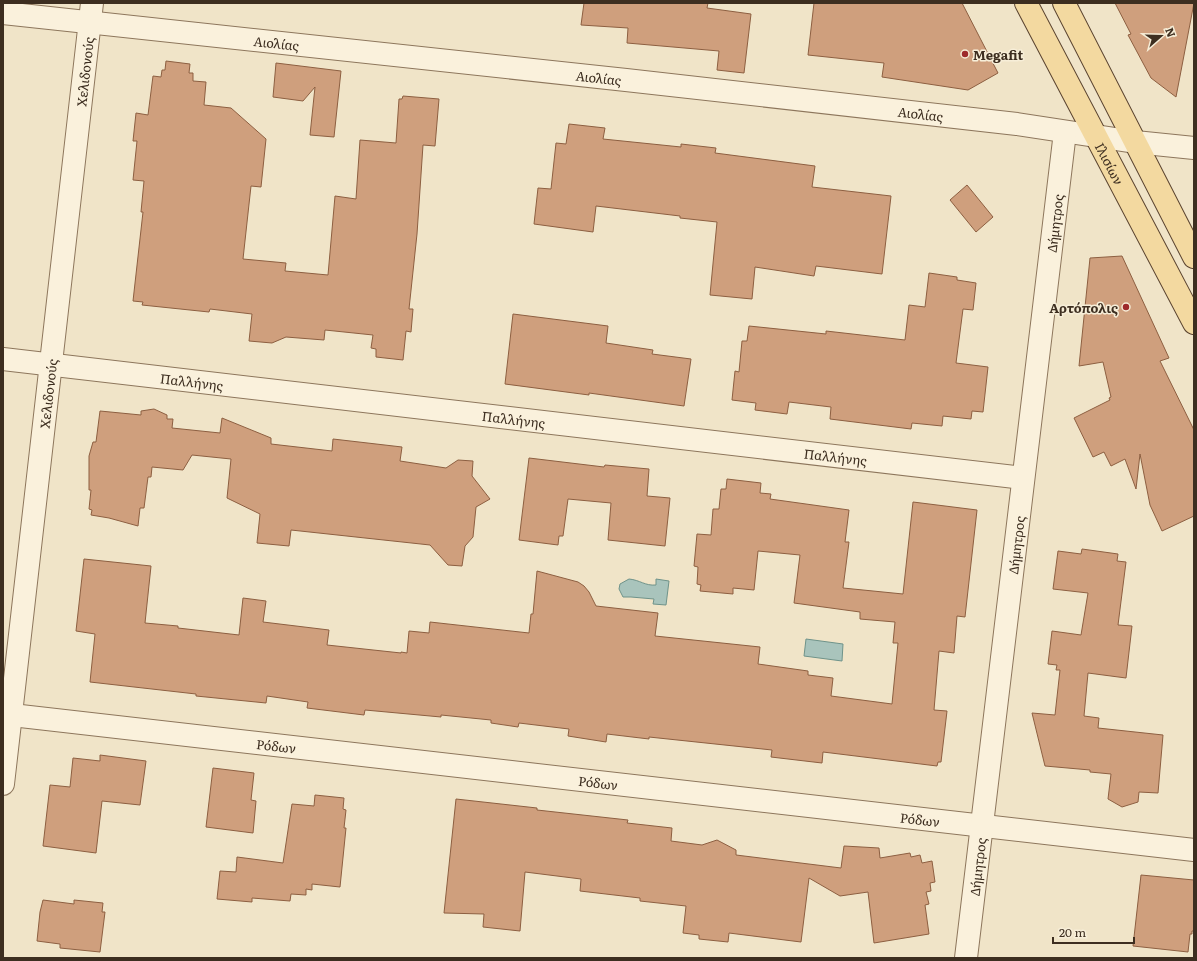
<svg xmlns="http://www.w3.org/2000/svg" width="1197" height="961" viewBox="0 0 1197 961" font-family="Literata,serif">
<rect width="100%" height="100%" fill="#f0e4c8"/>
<path fill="#a9c4bc" stroke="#6f938a" d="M 629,579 C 640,580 645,586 656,585 L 656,579 L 669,581 L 666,605 L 653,604 L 654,599 L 631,597 L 623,597 L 619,589 L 620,584 Z
M 806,639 L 843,644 L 842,661 L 804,656 Z"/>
<path fill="#cf9f7d" stroke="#8d5f41" d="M 584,3 L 708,3 L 707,8 L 751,14 L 744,73 L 717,70 L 719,51 L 627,43 L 628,28 L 581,25 Z
M 814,3 L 962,3 L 998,73 L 968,90 L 882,77 L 884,63 L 808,55 Z
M 1115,3 L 1194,3 L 1176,97 L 1151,78 L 1128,35 L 1131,34 Z
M 166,61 L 190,64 L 189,73 L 193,73 L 193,81 L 206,82 L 204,105 L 231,108 L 266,139 L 261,187 L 251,186 L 243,259 L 286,263 L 285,271 L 328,275 L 335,196 L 356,199 L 360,140 L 396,143 L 399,99 L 402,99 L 403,96 L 439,99 L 435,146 L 423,145 L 417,234 L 409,309 L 413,309 L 411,332 L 406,331 L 403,360 L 376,357 L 376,349 L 371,348 L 373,335 L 325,330 L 324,340 L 286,337 L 272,343 L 249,341 L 252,314 L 210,309 L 209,312 L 142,305 L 143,302 L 133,301 L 143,212 L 141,212 L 144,181 L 133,180 L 137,141 L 133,141 L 136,113 L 148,115 L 153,76 L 161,77 L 162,70 L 165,70 Z
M 276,63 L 341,71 L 334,137 L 310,135 L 315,87 L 303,101 L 273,97 Z
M 569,124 L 605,128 L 603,139 L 681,147 L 681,144 L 716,148 L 715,153 L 815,166 L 812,187 L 891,196 L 882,274 L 816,266 L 814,276 L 755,267 L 752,299 L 710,295 L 717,222 L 680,218 L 680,216 L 596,206 L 593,232 L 534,224 L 538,188 L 551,189 L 556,143 L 566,144 Z
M 967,185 L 993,217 L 976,232 L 950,200 Z
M 1122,256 L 1169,358 L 1160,361 L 1194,430 L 1194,516 L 1162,531 L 1150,505 L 1140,454 L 1136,489 L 1125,459 L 1111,466 L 1104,452 L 1093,457 L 1074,418 L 1110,400 L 1109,398 L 1111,397 L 1103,362 L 1079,366 L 1090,258 Z
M 929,273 L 957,277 L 957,280 L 976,283 L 973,310 L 963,309 L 956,363 L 988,367 L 983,412 L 972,411 L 971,419 L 943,416 L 942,426 L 912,423 L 911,429 L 830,419 L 831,407 L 789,402 L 787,414 L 755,410 L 756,403 L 732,400 L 735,371 L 739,372 L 742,341 L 747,341 L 749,326 L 826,334 L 826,331 L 905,340 L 909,305 L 925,307 Z
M 513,314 L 608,326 L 606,343 L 653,350 L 652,354 L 691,359 L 684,406 L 589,393 L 589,395 L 505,384 Z
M 154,409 L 167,415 L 167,419 L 173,419 L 172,428 L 220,433 L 222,418 L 271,438 L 271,444 L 332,451 L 333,439 L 402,447 L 400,461 L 446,468 L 458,460 L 473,461 L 472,476 L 490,499 L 476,507 L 473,537 L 465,546 L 462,566 L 448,565 L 430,545 L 291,530 L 289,546 L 257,543 L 260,514 L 227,498 L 231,459 L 192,455 L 183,470 L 152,467 L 151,477 L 148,477 L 144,508 L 140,508 L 138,526 L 109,518 L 91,515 L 92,510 L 89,509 L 91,490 L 89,490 L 89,456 L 93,442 L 96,442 L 100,411 L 141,415 L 141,411 Z
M 529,458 L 604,467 L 605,465 L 649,469 L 647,496 L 670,498 L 665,546 L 608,540 L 611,503 L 568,499 L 563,536 L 559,536 L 558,545 L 519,540 Z
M 727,479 L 761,483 L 760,493 L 771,494 L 770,499 L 849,510 L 845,542 L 849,542 L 843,588 L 903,594 L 913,502 L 977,510 L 965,617 L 957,616 L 954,653 L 939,651 L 934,710 L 947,711 L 941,762 L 938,762 L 937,766 L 823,752 L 822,763 L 771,757 L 772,750 L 649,737 L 649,739 L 607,734 L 606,742 L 568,736 L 569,729 L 519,723 L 518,727 L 491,723 L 491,720 L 441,715 L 441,717 L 365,710 L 364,715 L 307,708 L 308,702 L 267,696 L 266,703 L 196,696 L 196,694 L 90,682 L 95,634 L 76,631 L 84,559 L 151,566 L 145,623 L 178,626 L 178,628 L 239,635 L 243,598 L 266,601 L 263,622 L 329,630 L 327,645 L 401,653 L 401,652 L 407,653 L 409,631 L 429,633 L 430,622 L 529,633 L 531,614 L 533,614 L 537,571 L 578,582 L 584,586 L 589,592 L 596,606 L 658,613 L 655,636 L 760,647 L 758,664 L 808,671 L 808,675 L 833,678 L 831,696 L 892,704 L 898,643 L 893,643 L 895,622 L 860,619 L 860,612 L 794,603 L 800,555 L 758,551 L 754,590 L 733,588 L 733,594 L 700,591 L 701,585 L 697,584 L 698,567 L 694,566 L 697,534 L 711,535 L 713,509 L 719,509 L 721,489 L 726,489 Z
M 1082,549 L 1118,554 L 1117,561 L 1126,562 L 1118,625 L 1132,626 L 1126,678 L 1088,673 L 1084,716 L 1099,718 L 1098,728 L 1163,735 L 1158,793 L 1139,792 L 1138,802 L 1122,807 L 1108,799 L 1111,774 L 1090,772 L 1090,770 L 1045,766 L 1032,713 L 1055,715 L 1060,670 L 1056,670 L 1057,665 L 1048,664 L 1052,631 L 1081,635 L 1088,593 L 1053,589 L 1058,551 L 1081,554 Z
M 100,755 L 146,761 L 140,805 L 102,801 L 96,853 L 43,846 L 50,785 L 70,787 L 73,758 L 100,761 Z
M 213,768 L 254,773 L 251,800 L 256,801 L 253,833 L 206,827 Z
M 315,795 L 344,798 L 343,809 L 346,810 L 344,828 L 346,828 L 340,887 L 312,884 L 312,890 L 306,889 L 306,895 L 291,894 L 290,901 L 252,898 L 252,902 L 217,899 L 220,871 L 236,872 L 237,857 L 283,863 L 292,804 L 314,806 Z
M 456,799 L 537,808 L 537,810 L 628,820 L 627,823 L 672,828 L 671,841 L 702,845 L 717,840 L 736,850 L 736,855 L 841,868 L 844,846 L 879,848 L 880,858 L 910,853 L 911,857 L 920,855 L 922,863 L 932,861 L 935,882 L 930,883 L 931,891 L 926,892 L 929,904 L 925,905 L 929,934 L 874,943 L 868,892 L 840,896 L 809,878 L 801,942 L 729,933 L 728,942 L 699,939 L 699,935 L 683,933 L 686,906 L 640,901 L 640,898 L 580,891 L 581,879 L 525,872 L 520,931 L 483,927 L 484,914 L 444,913 Z
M 1141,875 L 1194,880 L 1194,931 L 1192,931 L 1192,934 L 1190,934 L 1188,952 L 1133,946 Z
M 43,900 L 74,904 L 74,900 L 103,903 L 102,912 L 105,912 L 100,952 L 60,948 L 60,944 L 37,941 L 40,912 Z"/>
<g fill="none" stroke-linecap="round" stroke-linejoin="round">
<g stroke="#8d765c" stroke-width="24">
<g id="minor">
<path id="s1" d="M 3,13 L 626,80 L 1017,124 L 1135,142 L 1194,148"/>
<path id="s2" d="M 3,359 L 1023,478"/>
<path id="s3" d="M 3,714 L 1194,850"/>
<path id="s4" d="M 3,784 L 92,3"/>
<path id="s5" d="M 966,958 L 1065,132"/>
</g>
</g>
<g stroke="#5b4430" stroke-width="24">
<g id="major">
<path id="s6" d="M 1026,3 L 1194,323"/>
<path d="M 1064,3 L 1194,257"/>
</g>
</g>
<use href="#minor" stroke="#faf1dc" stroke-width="22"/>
<use href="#major" stroke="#f3d9a0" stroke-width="22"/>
</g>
<g fill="#9e2a2b" stroke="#f7eed8" stroke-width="1.5">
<circle cx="965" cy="54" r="4"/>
<circle cx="1126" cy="307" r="4"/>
</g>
<g text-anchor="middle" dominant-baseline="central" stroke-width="3" stroke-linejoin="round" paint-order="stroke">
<g font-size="13" fill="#3d2e20" stroke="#f7eed8">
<text stroke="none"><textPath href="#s1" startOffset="275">Αιολίας</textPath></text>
<text stroke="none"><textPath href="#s4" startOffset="717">Χελιδονούς</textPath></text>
<text stroke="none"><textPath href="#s1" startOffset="599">Αιολίας</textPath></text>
<text stroke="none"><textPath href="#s1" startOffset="923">Αιολίας</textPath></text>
<text stroke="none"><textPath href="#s6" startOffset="181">Ιλισίων</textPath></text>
<text stroke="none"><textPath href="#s5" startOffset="740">Δήμητρος</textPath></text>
<text stroke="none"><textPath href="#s2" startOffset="190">Παλλήνης</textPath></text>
<text stroke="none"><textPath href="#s4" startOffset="393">Χελιδονούς</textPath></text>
<text stroke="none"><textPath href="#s2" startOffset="514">Παλλήνης</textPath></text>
<text stroke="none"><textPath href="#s2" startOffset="838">Παλλήνης</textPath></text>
<text stroke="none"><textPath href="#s5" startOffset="416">Δήμητρος</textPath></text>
<text stroke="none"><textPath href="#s3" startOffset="275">Ρόδων</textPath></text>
<text stroke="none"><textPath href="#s3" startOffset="599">Ρόδων</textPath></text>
<text stroke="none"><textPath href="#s3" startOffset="923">Ρόδων</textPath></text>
<text stroke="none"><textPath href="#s5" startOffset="92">Δήμητρος</textPath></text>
</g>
<g font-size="13" font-weight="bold" fill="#3d2e20" stroke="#f7eed8" text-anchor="start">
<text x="973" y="54">Megafit</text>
<text x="1118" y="307" text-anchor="end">Αρτόπολις</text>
</g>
</g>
<rect width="1197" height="961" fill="none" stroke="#3d2e20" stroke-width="8"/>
<g transform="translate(1161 36) rotate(70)" stroke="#f7eed8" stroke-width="3" paint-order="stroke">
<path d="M0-3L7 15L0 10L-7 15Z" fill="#3d2e20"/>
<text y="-6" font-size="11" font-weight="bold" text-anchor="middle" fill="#3d2e20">N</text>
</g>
<path d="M1053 937v6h81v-6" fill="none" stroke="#3d2e20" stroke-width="2"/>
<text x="1059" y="937" font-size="12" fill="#3d2e20" stroke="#f7eed8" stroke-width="3" paint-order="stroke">20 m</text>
</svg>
